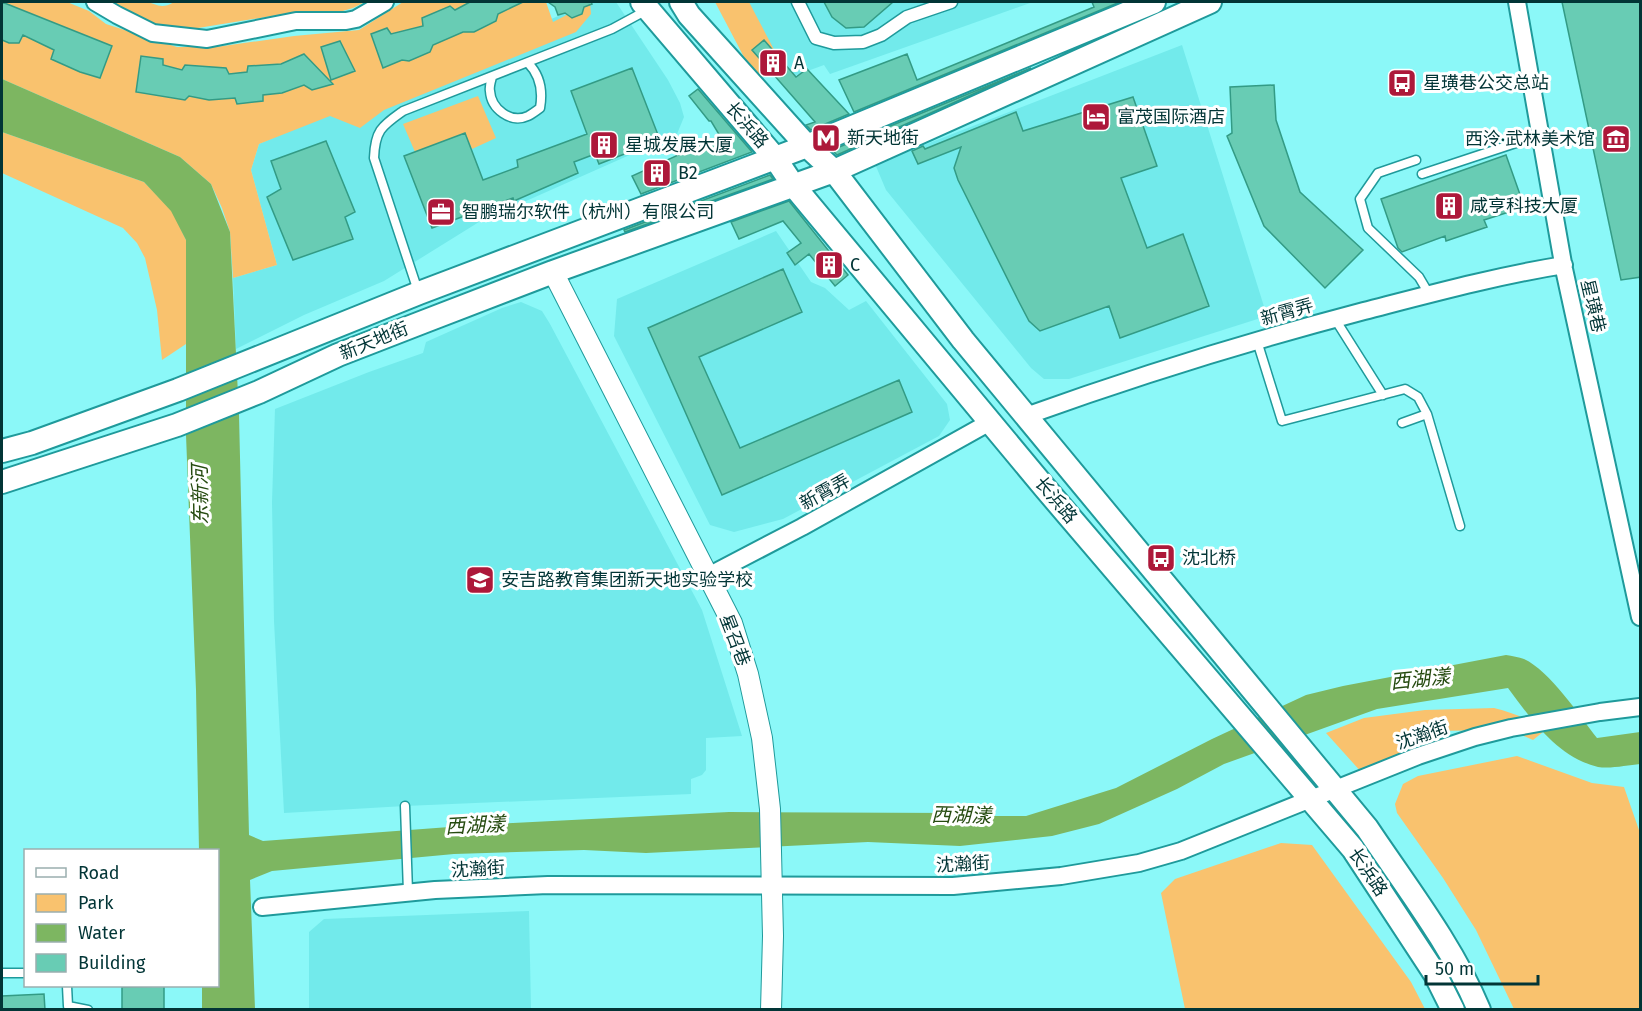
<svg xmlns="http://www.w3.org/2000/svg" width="1642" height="1011" viewBox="0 0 1642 1011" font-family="'Fira Sans','Noto Sans SC',sans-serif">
<rect width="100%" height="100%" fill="#8bf8f8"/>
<path fill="#72eaeb" d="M 591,2 L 616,2 L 668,80 L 680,103 L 684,117 L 677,134 L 479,222 L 384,281 L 304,315 L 236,349 L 233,278 L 277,265 L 251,170 L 259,144 Z
M 716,2 L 1033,2 L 830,74 L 824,65 L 791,77 L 754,76 Z
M 1182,45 L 1267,316 L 1069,379 L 1044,379 L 1031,368 L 886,190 L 875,164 Z
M 776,231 L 811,282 L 825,288 L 849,310 L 866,301 L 947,404 L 950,420 L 939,436 L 783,519 L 734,532 L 710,525 L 614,336 L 617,299 Z
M 521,302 L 542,311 L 550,324 L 702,610 L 742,736 L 706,738 L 706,770 L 702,775 L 691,779 L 691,794 L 405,806 L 284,813 L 274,621 L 272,502 L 275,409 L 369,372 L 423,353 L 426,342 L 502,308 Z
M 529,911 L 531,1009 L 309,1009 L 309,932 L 324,919 Z"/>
<path fill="#f9c26e" d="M 2,2 L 67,2 L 89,11 L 106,24 L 177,47 L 216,47 L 294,36 L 359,30 L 403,2 L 546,2 L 553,22 L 590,3 L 591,14 L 576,32 L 384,110 L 360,128 L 330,116 L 259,144 L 251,170 L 277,265 L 233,278 L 230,232 L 222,208 L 211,184 L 180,157 L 2,79 Z
M 109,2 C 120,2 131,1 143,2 C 157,2 159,11 174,2 L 365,2 L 353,8 L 336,13 L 284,14 L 192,29 C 156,29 138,19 109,2 Z
M 715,2 L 749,2 L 780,61 L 777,69 L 767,77 L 754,76 Z
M 478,96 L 496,138 L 472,149 L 465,133 L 415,152 L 403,124 Z
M 2,132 L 144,182 L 172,211 L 186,240 L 186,344 L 162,360 L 157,310 L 145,258 L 137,243 L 123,228 L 2,173 Z
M 1494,708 C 1513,713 1529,718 1543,732 L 1533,740 L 1510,730 L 1429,731 L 1425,750 L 1363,774 L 1326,733 L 1364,718 L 1425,710 Z
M 1517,756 L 1592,783 L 1624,787 L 1640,833 L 1640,1009 L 1514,1009 L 1476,930 L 1443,878 L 1397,813 L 1395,804 L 1403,784 L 1418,776 Z
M 1281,843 L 1312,845 L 1411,982 L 1425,1009 L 1185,1009 L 1161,893 L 1175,879 Z"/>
<path fill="#7db661" d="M 2,79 L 180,157 L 211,184 L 230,232 L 239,415 L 249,835 L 263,841 L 476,825 L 729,812 L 955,813 L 988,816 L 1026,816 L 1116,788 L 1212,739 L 1306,695 L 1343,686 L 1506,655 C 1512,656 1519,657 1524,659 C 1550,671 1579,715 1597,738 L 1640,732 L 1640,764 C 1628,765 1611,769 1598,767 C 1557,757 1532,720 1508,688 L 1377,709 L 1224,764 L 1177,789 L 1099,824 L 1052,836 L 960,846 L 868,842 L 646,853 L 584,850 L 454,854 L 272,871 L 250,880 L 255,1009 L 202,1009 L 202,986 L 218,986 L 218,850 L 199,850 L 196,690 L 186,435 L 186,240 L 171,211 L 144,182 L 2,132 Z"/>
<path fill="#68ccb4" stroke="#339b85" stroke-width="1.5" d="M 2,2 L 112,46 L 100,78 L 80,72 L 51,59 L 54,50 L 23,35 L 19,43 L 9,43 L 2,40 Z
M 470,2 L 523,2 L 498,14 L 496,21 L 474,32 L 463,32 L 433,45 L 430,52 L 409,61 L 402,60 L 383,68 L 371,34 L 387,28 L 391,34 L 423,26 L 422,18 L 450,6 L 455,10 Z
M 548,2 L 591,2 L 592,4 L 584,7 L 582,14 L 572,18 L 565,13 L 558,15 L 555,7 Z
M 824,2 L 893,2 L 864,27 L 846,28 L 832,17 Z
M 1092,2 L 1120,2 L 854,112 L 839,80 L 907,54 L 917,80 L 1094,7 Z
M 1562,2 L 1641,2 L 1641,277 L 1621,280 Z
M 764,40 L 796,77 L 807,69 L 849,114 L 811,130 L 806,125 L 815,122 L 752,50 Z
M 340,41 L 355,71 L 331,80 L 321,47 Z
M 304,54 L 333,84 L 312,90 L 304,85 L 282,93 L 263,95 L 263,101 L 237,104 L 235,98 L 209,100 L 189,96 L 185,100 L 136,92 L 141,56 L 163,59 L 163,65 L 182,70 L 185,65 L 226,68 L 229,74 L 247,72 L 248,66 L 281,64 Z
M 632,68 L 660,140 L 599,164 L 595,154 L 574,162 L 578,173 L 514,201 L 513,198 L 432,228 L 404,156 L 465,133 L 483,180 L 518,167 L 517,160 L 587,134 L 571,91 Z
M 1031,68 L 837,155 L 832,150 Z
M 1274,85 L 1276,120 L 1300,192 L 1363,250 L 1325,288 L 1264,226 L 1227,136 L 1232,133 L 1230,87 Z
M 698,89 L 752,152 L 641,194 L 632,176 L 720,136 L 711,121 L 709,121 L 689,96 Z
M 1133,97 L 1157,166 L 1121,178 L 1147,248 L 1183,234 L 1209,306 L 1120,338 L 1109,306 L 1040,331 L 1029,321 L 1018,300 L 958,180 L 954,168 L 961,147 L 918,164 L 912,151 L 923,146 L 925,149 L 1016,112 L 1023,131 Z
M 326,141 L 355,212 L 345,217 L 353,239 L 293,260 L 267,197 L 281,189 L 271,161 Z
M 1506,155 L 1523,203 L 1508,208 L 1509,212 L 1484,220 L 1487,227 L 1446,241 L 1445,236 L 1402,252 L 1398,248 L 1381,199 Z
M 770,175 L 773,179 L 625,232 L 624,230 Z
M 789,201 L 848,275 L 835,286 L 809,254 L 795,265 L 787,253 L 801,243 L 783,221 L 739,239 L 731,222 Z
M 783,269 L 802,312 L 699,357 L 740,448 L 899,380 L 912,412 L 722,495 L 648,328 Z
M 164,986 L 164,1010 L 122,1010 L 122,987 Z
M 44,994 L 45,1010 L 2,1010 L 2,996 Z"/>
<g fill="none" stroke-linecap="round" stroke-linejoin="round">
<g stroke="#1f9a9b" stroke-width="11">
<path id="service" d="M 492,77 C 491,81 489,87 490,91 C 491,109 511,124 528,116 C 532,114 536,111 540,108 C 543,91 541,76 528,63
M 1416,160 L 1378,173 L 1360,199 L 1368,228 L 1419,277 L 1429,294
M 1422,174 L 1540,135
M 418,291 L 374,158 C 375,130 382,126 403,111 L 612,29 L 647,10
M 1335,319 L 1383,395
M 1257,341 L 1282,421 L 1405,389 L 1418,397 L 1427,414 L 1460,526
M 1402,423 L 1427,414
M 405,806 L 408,892
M 2,973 L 26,973
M 67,986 L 68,1006 L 88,1010"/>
</g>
<g stroke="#1f9a9b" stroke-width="15">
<path id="pedestrian" d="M 798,2 L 816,38 L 834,43 L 863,42 L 881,35 L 907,17 L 951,2"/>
</g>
<g stroke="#1f9a9b" stroke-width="20">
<path id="minor" d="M 95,2 L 117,15 L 153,33 L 207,39 L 296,21 L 346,21 L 356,19 L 385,2
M 1517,2 L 1564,269 L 1640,617
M 1026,416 C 1137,376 1250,341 1364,311 C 1430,294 1496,276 1564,265
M 708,576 L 802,527 L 990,422
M 262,907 L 435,890 L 548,885 L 953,886 L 1061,876 L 1139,863 L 1181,851 L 1418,756 L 1475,737 L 1511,728 L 1600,712 L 1640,707"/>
</g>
<g stroke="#1f9a9b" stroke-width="22">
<path id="tertiary" d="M 553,272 L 732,623 L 748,674 L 762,738 L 770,809 L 773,936 L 771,1010"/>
</g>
<g stroke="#1f9a9b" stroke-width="26">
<path id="secondary" d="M 642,2 L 775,158 L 793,185 L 1045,488 L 1353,849 L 1435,974 L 1453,1010
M 681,2 L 689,15 L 807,146 L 834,171 L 963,340 L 1367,828 C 1405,885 1452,945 1479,1010
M 2,451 L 32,443 L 178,390 L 419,293 L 807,146 L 1154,2
M 2,482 L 177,425 L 259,392 L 338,355 L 423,322 L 553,272 L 834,171 L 1210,2"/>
</g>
<use href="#service" stroke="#fff" stroke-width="8"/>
<use href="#pedestrian" stroke="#fff" stroke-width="12"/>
<use href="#minor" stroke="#fff" stroke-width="16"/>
<use href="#tertiary" stroke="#fff" stroke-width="20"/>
<use href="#secondary" stroke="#fff" stroke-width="22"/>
</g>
<defs>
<g id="building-square" transform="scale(1.5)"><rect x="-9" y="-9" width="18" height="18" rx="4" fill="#ad183a" stroke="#fff"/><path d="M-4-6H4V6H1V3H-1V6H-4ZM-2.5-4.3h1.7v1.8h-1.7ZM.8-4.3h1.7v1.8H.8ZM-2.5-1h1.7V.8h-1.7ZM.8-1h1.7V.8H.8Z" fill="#fff"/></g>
<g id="bus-square" transform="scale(1.5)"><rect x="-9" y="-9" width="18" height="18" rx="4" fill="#ad183a" stroke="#fff"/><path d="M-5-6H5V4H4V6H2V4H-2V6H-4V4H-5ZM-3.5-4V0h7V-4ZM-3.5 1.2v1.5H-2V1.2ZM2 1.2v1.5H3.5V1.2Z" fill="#fff"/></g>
<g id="hotel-square" transform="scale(1.5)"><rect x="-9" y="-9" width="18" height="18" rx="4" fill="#ad183a" stroke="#fff"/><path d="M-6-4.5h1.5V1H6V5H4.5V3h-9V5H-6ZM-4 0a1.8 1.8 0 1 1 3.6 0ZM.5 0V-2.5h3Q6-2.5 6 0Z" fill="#fff"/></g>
<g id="metro-square" transform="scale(1.5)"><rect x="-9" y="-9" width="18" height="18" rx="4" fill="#ad183a" stroke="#fff"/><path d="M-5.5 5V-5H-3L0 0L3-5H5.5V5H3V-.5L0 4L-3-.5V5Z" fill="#fff"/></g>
<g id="museum-square" transform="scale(1.5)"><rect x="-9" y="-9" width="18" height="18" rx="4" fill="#ad183a" stroke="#fff"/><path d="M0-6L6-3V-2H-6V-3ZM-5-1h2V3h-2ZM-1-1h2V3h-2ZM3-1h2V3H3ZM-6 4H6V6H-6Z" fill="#fff"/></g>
<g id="office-square" transform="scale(1.5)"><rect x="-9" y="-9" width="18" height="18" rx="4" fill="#ad183a" stroke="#fff"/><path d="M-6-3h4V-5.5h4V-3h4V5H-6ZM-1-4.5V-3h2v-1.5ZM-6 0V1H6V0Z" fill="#fff"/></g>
<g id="school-square" transform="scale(1.5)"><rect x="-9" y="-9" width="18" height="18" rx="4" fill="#ad183a" stroke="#fff"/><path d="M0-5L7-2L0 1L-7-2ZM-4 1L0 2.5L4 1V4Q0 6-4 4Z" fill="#fff"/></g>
</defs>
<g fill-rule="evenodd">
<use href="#building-square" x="773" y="63"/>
<use href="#bus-square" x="1402" y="83"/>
<use href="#hotel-square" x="1096" y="117"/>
<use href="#metro-square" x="826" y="138"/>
<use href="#museum-square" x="1616" y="139"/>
<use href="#building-square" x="604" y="145"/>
<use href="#building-square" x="657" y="173"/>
<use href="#building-square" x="1449" y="206"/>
<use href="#office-square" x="441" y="212"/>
<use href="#building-square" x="829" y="265"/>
<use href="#bus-square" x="1161" y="558"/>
<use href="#school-square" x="480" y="580"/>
</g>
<g text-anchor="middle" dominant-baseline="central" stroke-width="6" stroke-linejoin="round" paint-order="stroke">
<g font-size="18" fill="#023536" stroke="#fff" text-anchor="start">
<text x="794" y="63">A</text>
<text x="1423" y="83">星璜巷公交总站</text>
<text x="1117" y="117">富茂国际酒店</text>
<text x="847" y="138">新天地街</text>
<text x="1595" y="139" text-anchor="end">西泠·武林美术馆</text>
<text x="625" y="145">星城发展大厦</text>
<text x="678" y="173">B2</text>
<text x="1470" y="206">咸亨科技大厦</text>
<text x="462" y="212">智鹏瑞尔软件（杭州）有限公司</text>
<text x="850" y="265">C</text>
<text x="1182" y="558">沈北桥</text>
<text x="501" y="580">安吉路教育集团新天地实验学校</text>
</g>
<g font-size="18" fill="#023536" stroke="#fff">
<text transform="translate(747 125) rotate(49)">长浜路</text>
<text transform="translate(1593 306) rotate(77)">星璜巷</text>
<text transform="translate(1287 312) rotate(-16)">新霄弄</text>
<text transform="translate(374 341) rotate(-22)">新天地街</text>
<text transform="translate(825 492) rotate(-29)">新霄弄</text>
<text transform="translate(1056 500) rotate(50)">长浜路</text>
<text transform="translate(735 640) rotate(69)">星召巷</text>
<text transform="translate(1422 735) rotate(-19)">沈瀚街</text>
<text transform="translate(963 864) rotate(-3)">沈瀚街</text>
<text transform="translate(478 869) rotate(-3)">沈瀚街</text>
<text transform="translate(1368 872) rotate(56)">长浜路</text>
</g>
<g font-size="20" font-style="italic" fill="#264b10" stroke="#fff">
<text transform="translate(200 495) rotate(-91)">东新河</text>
<text transform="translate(1420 679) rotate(-6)">西湖漾</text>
<text transform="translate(961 815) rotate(1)">西湖漾</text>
<text transform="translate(475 825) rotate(-3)">西湖漾</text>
</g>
</g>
<rect width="1642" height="1011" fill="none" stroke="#023536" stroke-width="6"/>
<rect x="24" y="849" width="195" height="138" fill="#ffffff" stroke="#9aaeaf" stroke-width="1.5"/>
<rect x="36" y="868" width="30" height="9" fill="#ffffff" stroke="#9aaeaf" stroke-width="1.5"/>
<text x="78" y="879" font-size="18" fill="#023536">Road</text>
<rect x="36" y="894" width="30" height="18" fill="#f9c26e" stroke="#9aaeaf" stroke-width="1.5"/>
<text x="78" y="909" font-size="18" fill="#023536">Park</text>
<rect x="36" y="924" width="30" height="18" fill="#7db661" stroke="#9aaeaf" stroke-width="1.5"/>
<text x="78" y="939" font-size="18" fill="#023536">Water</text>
<rect x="36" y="954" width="30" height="18" fill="#68ccb4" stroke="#9aaeaf" stroke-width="1.5"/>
<text x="78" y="969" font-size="18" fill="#023536">Building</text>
<path d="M1426 975v9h112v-9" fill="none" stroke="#023536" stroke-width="3"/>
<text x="1435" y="975" font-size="18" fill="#023536" stroke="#ffffff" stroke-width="4.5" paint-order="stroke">50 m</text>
</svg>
